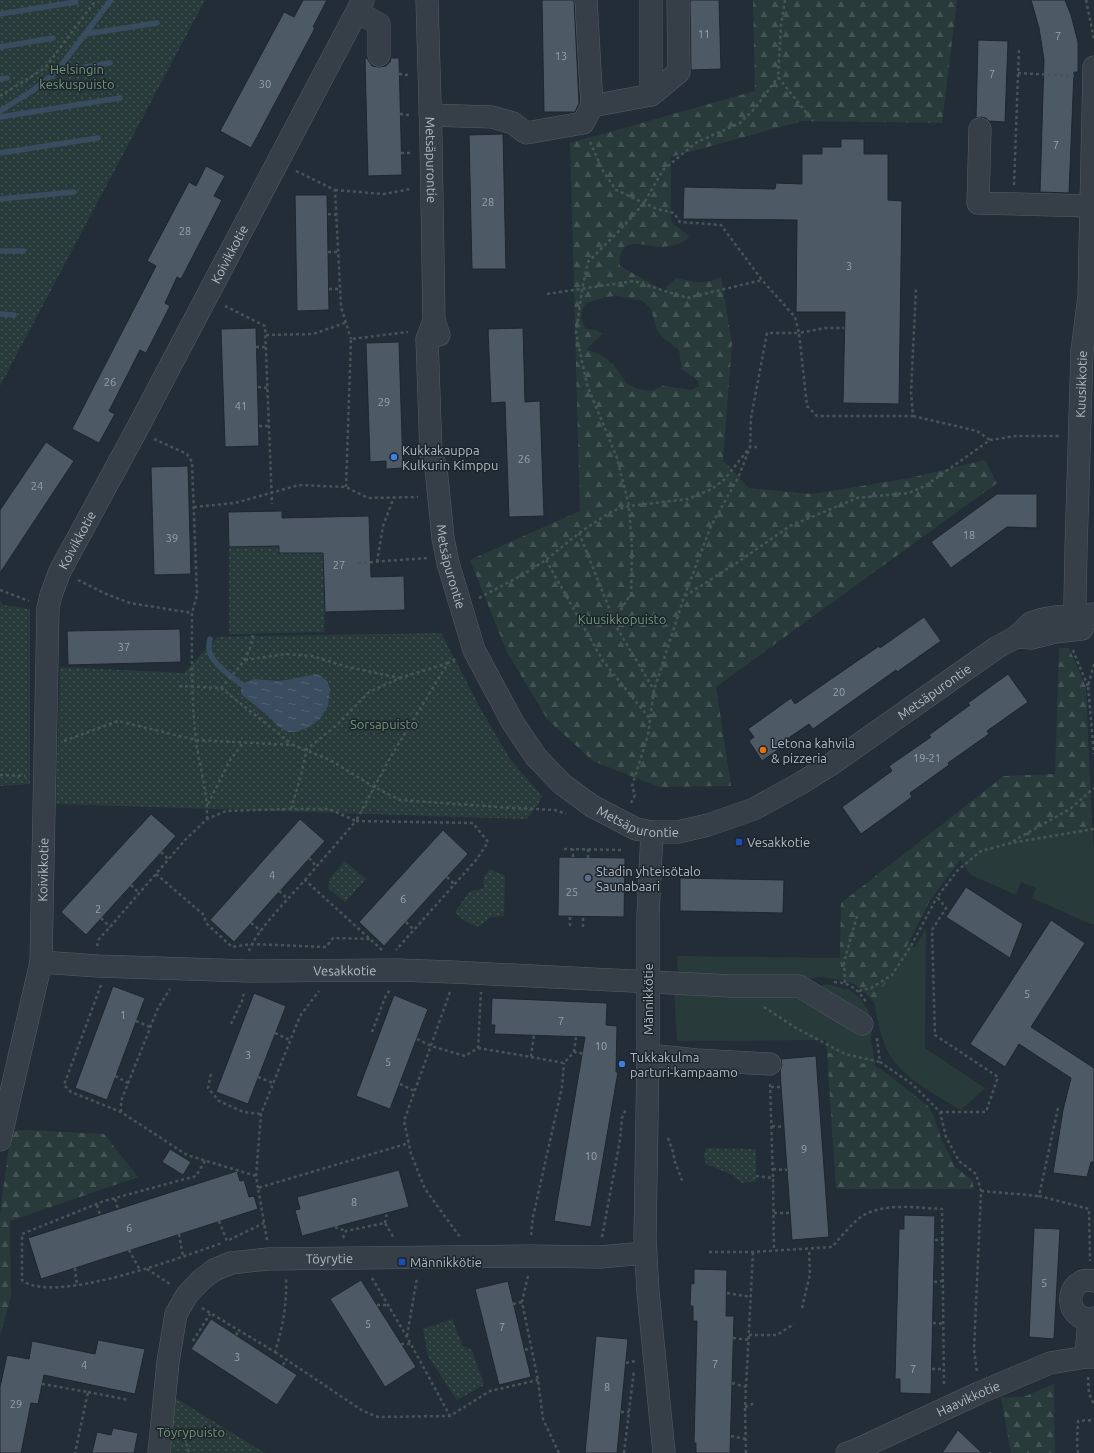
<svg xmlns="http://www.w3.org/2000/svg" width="1094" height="1453" viewBox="0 0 1094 1453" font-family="Ubuntu,sans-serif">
<defs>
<pattern id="forest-firs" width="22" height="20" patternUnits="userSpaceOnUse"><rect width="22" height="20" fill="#283b3a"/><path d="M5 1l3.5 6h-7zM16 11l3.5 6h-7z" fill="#455555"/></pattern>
<pattern id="park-dots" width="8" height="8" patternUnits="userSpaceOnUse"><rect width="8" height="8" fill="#283b3a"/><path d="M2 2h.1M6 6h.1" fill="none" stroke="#455555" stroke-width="1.8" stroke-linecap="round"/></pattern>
<pattern id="water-ripples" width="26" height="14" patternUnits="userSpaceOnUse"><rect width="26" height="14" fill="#3a4c5f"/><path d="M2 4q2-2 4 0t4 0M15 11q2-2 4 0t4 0" fill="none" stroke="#546474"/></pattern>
</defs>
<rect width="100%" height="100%" fill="#232d37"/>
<path fill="#283b3a" d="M 1092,826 L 1094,849 L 1094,924 L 1091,924 L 1032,898 L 1036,888 L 1021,882 L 1017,893 L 1014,894 L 971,875 L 960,860 L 969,852 L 987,843 L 1039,833 Z
M 926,928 L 925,1048 L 985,1088 L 961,1110 C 936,1095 900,1077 887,1050 C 880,1035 877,1019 874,1002 L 908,944 L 915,947 Z
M 677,956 L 840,958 L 842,980 L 821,977 L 798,980 L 678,978 Z
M 826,984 L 850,990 L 860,998 L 868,1010 L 872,1025 L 871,1039 L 876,1068 L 827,1052 L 826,1040 L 677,1041 L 674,990 L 816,988 Z"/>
<path fill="url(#forest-firs)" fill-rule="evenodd" d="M 753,0 L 957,0 L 942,123 L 802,121 L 671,157 L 671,222 L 689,236 C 684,245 667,247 657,247 C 649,246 641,243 632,244 C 622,246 618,258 620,266 L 666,292 L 667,287 L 676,278 C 697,282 699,286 721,277 L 732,343 L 723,460 L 749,488 L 812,494 L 910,478 L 985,460 L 997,483 L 716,687 L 731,786 L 659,787 L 593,761 L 548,720 L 507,652 L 470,560 L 580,511 L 570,143 L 755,91 ZM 619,296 L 643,301 L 651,309 L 657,330 L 662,337 L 679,350 L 682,369 L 698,381 L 699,386 L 692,390 L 662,386 L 651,391 L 638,389 L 627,384 L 613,364 L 601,355 L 586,349 L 603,334 L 596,330 L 586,329 C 579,320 580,312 586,303 L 605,297 Z
M 1059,648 L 1069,648 L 1086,687 L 1092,826 L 1039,833 L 987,843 L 969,852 L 960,860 L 929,902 L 908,944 L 874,1002 C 863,991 858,984 842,980 L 840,958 L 841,903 L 1004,776 L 1055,774 Z
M 827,1052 L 881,1069 L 928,1106 L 934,1117 L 941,1138 L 955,1167 L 972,1180 L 974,1189 L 836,1189 Z
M 27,1130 L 104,1134 L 138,1177 L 10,1221 L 11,1297 L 0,1335 L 0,1214 L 11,1131 Z
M 1054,1384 L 1055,1453 L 1011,1453 L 1001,1397 L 1023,1397 Z"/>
<path fill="url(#park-dots)" d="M 0,0 L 205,0 L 0,386 Z
M 279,546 L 280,553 L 323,553 L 325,612 L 324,632 L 229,634 L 229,547 Z
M 0,600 L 3,605 L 30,609 L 30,784 L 0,786 Z
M 441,633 L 479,706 L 510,759 L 542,796 L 538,804 L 527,819 L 56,804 L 60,667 L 184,673 L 217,637 Z
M 345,861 L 366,879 L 345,902 L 328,888 L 330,878 Z
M 490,869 L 505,876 L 504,916 L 490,917 L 484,923 L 477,927 L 462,919 L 455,912 L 469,892 L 483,888 L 484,877 Z
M 706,1148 L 756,1149 L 756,1181 L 742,1183 L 733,1175 L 706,1164 L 704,1156 Z
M 452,1319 L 463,1346 L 472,1350 L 484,1385 L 457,1400 L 428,1356 L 423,1329 Z
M 172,1396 L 265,1453 L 168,1453 Z"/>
<path fill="url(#water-ripples)" d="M 318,674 L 327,681 L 330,689 L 328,706 L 320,719 L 309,727 L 296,732 L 288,732 L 279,727 L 267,715 L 241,694 L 241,684 L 254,679 L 280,681 Z"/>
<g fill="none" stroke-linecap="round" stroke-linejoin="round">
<path stroke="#3a4c5f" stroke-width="5.5" d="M 0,14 L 76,2
M 86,34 L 157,23
M 0,47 L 53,38
M 56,72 L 110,63
M 0,79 L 7,78
M 0,111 L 32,91 L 56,72 L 111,0
M 0,117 L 120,98
M 0,153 L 98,138
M 0,199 L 74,192
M 0,251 L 23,251
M 0,314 L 14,315
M 210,639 C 209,642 209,646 209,649 C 210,662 231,677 241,684"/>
</g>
<path fill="#4e5966" stroke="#1e262e" d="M 303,0 L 327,0 L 313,27 L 315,28 L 251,148 L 220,131 L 284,12 L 294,17 Z
M 542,0 L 574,0 L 579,103 L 575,112 L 544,112 Z
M 690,0 L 719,0 L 721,69 L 691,70 Z
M 1031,0 L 1065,0 L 1071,15 L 1078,42 L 1078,72 L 1074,72 L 1069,193 L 1040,192 L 1044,60 L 1039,28 Z
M 978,40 L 1008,41 L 1005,122 L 989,121 L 986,118 L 981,117 L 976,118 Z
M 367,58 L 372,66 L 379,67 L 386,66 L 390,62 L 391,58 L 399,58 L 402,175 L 368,176 L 365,59 Z
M 503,134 L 506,269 L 472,269 L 469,135 Z
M 841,139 L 864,139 L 864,154 L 888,154 L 888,200 L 902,201 L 899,404 L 843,403 L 845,312 L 796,312 L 797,220 L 683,219 L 684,187 L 775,189 L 776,183 L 802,184 L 802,154 L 822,154 L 822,147 L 841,147 Z
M 206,166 L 225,176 L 214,196 L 222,200 L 181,279 L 177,277 L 165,303 L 170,306 L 146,353 L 140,350 L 109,411 L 115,414 L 99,443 L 72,429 L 156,266 L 147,261 L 189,182 L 196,186 Z
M 295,195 L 327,195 L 329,310 L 297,311 Z
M 256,328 L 259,446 L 225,447 L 221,329 Z
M 523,328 L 525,402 L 540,401 L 544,516 L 509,517 L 505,402 L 491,403 L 488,329 Z
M 399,342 L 403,468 L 386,469 L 386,461 L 370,462 L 366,343 Z
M 46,442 L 74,461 L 0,573 L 0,510 Z
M 188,466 L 191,574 L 154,575 L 151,467 Z
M 997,494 L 1037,494 L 1037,528 L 1007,527 L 951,568 L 931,542 Z
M 282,511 L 282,518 L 369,516 L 371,577 L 404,576 L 405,610 L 325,612 L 323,553 L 279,553 L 279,546 L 229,547 L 228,512 Z
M 924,617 L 941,641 L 897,672 L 896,670 L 813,729 L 809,724 L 784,741 L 786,744 L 762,761 L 749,741 L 754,737 L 748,729 L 791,698 L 795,704 L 879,646 L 880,648 Z
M 180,629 L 181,662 L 68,665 L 67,631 Z
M 1008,674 L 1028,702 L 987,731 L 989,734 L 948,763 L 949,765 L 910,793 L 912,797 L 861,834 L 842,807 L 892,771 L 889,766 L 931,737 L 929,735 L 970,705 L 968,703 Z
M 151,814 L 176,836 L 86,935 L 61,912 Z
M 300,819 L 325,841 L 234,942 L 210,920 Z
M 443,830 L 468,854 L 384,946 L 359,922 Z
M 559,857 L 625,858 L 624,917 L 558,916 Z
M 680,878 L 784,880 L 783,913 L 680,911 Z
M 966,887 L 1023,924 L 1010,958 L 946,917 Z
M 1051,920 L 1085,943 L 1031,1027 L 1094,1068 L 1094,1162 L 1091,1162 L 1087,1177 L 1053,1173 L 1063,1110 L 1071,1078 L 1019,1044 L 1005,1067 L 970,1044 Z
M 113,986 L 145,998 L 107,1100 L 75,1088 Z
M 254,993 L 286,1006 L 248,1104 L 216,1092 Z
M 394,995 L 428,1009 L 390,1109 L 356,1096 Z
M 492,998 L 607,1003 L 606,1025 L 617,1026 L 616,1072 L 618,1072 L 591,1227 L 554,1221 L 585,1037 L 494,1034 L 495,1025 L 491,1025 Z
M 816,1056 L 829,1237 L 792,1240 L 780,1071 L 782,1065 L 781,1059 Z
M 170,1149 L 191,1162 L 183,1175 L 162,1162 Z
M 399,1170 L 409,1207 L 302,1236 L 295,1210 L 300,1209 L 297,1197 Z
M 237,1171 L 240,1181 L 244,1180 L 249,1197 L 254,1196 L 258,1209 L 41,1279 L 28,1238 Z
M 904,1215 L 935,1216 L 931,1394 L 900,1393 L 900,1379 L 895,1379 L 899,1229 L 904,1229 Z
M 1034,1228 L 1060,1229 L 1054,1339 L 1029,1337 Z
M 694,1269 L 727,1270 L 726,1316 L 734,1316 L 730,1453 L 696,1453 L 696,1443 L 694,1443 L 697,1321 L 693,1321 L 693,1306 L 690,1306 L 691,1283 L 694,1284 Z
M 361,1280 L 416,1367 L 385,1387 L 330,1299 Z
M 508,1281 L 531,1377 L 499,1385 L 475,1289 Z
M 211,1319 L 297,1375 L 277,1405 L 191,1349 Z
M 596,1336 L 628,1339 L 617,1453 L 585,1453 Z
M 98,1340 L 145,1349 L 135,1394 L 44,1375 L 38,1404 L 31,1403 L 21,1453 L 0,1453 L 0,1387 L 7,1355 L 29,1359 L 32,1341 L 95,1354 Z
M 113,1428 L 138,1433 L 134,1453 L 92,1453 L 97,1432 L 111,1435 Z
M 958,1430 L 982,1453 L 942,1453 Z"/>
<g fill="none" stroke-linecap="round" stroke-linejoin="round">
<g stroke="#545d65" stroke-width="23">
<g id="minor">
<path id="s1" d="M 427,0 L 431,139 L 434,321 L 439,335"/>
<path d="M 357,12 L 379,24 L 379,55"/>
<path d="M 651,95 L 679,72 L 678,0"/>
<path d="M 592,106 L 651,95 L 651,0"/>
<path d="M 430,115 L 492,117 L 513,123 L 526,133 L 583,123 L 592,106 L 586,0"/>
<path d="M 980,129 L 978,203 L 1090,206"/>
<path id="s2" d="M 434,321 L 427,339 L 431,453 L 436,468 L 443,538 L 448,563 L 474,650 L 513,723 L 536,757 L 562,784 L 592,806 L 636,829 L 652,832 L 678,832 L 708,825 L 754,809 L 801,783 L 830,765 L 996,648 L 1016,637 L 1031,623 L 1043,619 L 1055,617 L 1094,614"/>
<path id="s3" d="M 1076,629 L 1075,601 L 1076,550 L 1082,351 L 1089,297 L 1094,67"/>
<path d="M 1016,637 L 1031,638 L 1055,632 L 1082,629"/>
<path d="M 652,832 L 648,916 L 648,1055 L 645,1239 L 648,1292 L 664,1453"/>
<path id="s4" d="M 41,962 L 98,966 L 247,971 L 397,970 L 452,972 L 731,986 L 799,986 L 862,1024"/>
<path d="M 648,1055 L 697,1060 L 770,1064"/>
<path id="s5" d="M 0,1140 L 41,962 L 48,608 L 51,595 L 60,571 L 136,431 L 363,0"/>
<path d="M 1094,1281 C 1064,1274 1062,1324 1094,1318"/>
<path d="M 1086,1357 L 1089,1319"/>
<path id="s6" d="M 159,1453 L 168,1362 L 176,1314 L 187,1295 L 201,1280 L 214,1270 L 231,1263 L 268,1259 L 531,1256 L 600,1257 L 645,1253"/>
<path id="s7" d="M 847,1453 L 854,1451 L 979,1393 L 1050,1363 L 1086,1357 L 1094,1357"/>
</g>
</g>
<path stroke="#455657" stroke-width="2.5" stroke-dasharray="3 3" stroke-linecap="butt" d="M 785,0 L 781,25 L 778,77 L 813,121
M 1086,0 L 1094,39
M 1018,73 L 1074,76
M 399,74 L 408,75
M 0,96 L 45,68 L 96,0
M 400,114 L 409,115
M 590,142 L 603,171 L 616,190 L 657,209 L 674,213 L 680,222 L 721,225 L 762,280 L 795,317 L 799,333 L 825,328 L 844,328
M 401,153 L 410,153
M 296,171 L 335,190 L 341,307 L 351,339
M 1014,185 L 1019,48
M 335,190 L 384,194 L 411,189
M 328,214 L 336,215
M 328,252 L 338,252
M 329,289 L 340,289
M 547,294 L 634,281 L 687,298 L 762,280
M 225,306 L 265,326 L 272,504
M 266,335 L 313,334 L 345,323
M 256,347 L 266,347
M 258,387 L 267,388
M 913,416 L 977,431 L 990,440
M 259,426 L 269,426
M 154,439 L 187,454 L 192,462 L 197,595 L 192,613
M 346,487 L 351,339 L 408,332
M 194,507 L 235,503 L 299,485 L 346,487 L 368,498 L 418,497
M 579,533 L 617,628 L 654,690
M 546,560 L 603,661 L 650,719
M 377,562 L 383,526 L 394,497
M 358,563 L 427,558
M 78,580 L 106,594 L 130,603 L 192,613 C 192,655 191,698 196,740 C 199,766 208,792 207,819
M 0,590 L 29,601
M 685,596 L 735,564 L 790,526 L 857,498 L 909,493 L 925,486 L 990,440 L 1016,436 L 1060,436
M 479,598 L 524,574 L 546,560 L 579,533 L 612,511 L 629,506 L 688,499 L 712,489 L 725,479 L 750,447 L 757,447
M 614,620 L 631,594 L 632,549 L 629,506 L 617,458 L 587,385 L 576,333 L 582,290 L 588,262 L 620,230 L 644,203 L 663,170 L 697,142 L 740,123 L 756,107 L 778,77
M 1073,650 L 1074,653 L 1088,686
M 245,660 L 286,654 L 312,656 L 348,667 L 400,678
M 1094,664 L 1088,686 L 1094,754
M 179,686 L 221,688 L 293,745
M 221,688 C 235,671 252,657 253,633
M 64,741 L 118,721 L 196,740 L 293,745 L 330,760 L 374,787 L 400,800 L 512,808 L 555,810 L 566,814
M 0,775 L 25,776
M 631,803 L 635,795 L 632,786 L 648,735 L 654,690 L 684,597 L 711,526 L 738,478 L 750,447 L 751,418 L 767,333 L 799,333 L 807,406 L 817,416 L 913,416 L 911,392 L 916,289
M 208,804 L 230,760 L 244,742
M 291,809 L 300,779 L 307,749 L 339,723 L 369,692 L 400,678 L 448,663
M 1013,841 L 1070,809 L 1094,788
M 564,849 L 624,850
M 161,852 L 168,859
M 573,857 L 573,849
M 309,858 L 317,867
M 588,858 L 588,849
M 625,871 L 628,871
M 156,874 L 204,915 L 206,923 L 232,947 L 251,944 L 326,947 L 333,938 L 370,939
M 447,877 L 454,884
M 305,880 L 356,821 L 473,823 L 488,842 L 477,859 L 396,950
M 131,885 L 139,893
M 279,891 L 288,899
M 101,918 L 110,927
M 406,922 L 413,929
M 251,923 L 261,931
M 570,926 L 570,916
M 583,927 L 583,916
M 97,946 L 99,939 L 110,927 L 186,839 L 207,819 L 226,811 L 291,809 L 329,809 L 356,821 L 390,758 L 448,663 L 457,658
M 249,951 C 255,932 290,897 305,880 L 382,950
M 834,982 C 851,983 857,989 867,1003
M 845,983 L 844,962 L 857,916
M 101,985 L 64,1085 L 71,1092 L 121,1112 L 187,1155 L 256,1176
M 859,991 L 871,988 L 892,975 L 911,946 L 937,897
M 450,992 L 404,1121 L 411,1154 L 425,1189 L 460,1237
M 764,1007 L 796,1028 L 845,1054 L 880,1062
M 136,1021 L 150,1027
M 231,1024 L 242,1001 L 244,992
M 372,1032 L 386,995 L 390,990
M 275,1033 L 290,1040
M 877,1038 L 880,1062 L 912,1084 L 940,1112 L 946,1137 L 959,1161 L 976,1174 L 981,1191 L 974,1350 L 977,1372
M 417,1039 L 431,1046 L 465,1056 L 478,1048 L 481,992
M 478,1048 L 531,1057 L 534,1035
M 574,1052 L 576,1037
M 531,1057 L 564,1063 L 574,1052 L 586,1054
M 211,1074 L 208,1088 L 219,1101 L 243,1112 L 261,1114
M 115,1076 L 128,1083
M 258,1077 L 273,1083
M 400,1084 L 415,1091
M 770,1084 L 773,1178
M 771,1087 L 781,1087
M 1058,1108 L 1039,1196 L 1089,1209 L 1090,1261
M 121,1112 L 121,1101 L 158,1008 L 170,989
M 940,1112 L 986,1112 L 998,1077 L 935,1035 L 932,930 L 946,908 L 937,897 L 958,870 L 981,851 L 1011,843 L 1094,829
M 772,1126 L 784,1127
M 668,1138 L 673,1152 L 675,1162 L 683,1183
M 205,1161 L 196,1176 L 104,1201 L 22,1234 L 22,1280 C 53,1306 184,1256 222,1243
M 773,1169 L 787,1170
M 756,1176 L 773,1178 L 774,1251
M 258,1188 L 256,1176 L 261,1114 L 300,1016 L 319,991
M 981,1191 L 1039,1196
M 115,1199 L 118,1209
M 97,1205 L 100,1215
M 774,1213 L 790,1213
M 219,1221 L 227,1241 L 264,1223
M 385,1223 L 387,1213
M 335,1227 L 346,1231
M 179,1234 L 183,1256
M 531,1235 L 533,1217 L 562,1087 L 564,1063
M 602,1237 L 620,1140 L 622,1118 L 626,1109
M 343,1238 L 346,1231 L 385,1223 L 394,1238
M 267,1240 L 258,1188 L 409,1143
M 935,1240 L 943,1240
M 129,1250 L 140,1270
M 709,1252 L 753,1252 L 832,1247 C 841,1237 851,1224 862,1216 C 886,1202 916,1208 942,1209 L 944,1387
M 75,1268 L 77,1285
M 147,1269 L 170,1284
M 528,1276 L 522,1302 L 538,1380 L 543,1419 L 559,1453
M 372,1278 L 407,1337 L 450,1416
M 934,1282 L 943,1281
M 727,1293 L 751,1297
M 513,1304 L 522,1302
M 377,1305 L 387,1305
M 202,1308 L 275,1352 C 283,1326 287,1305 286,1278
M 802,1308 L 810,1274 L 809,1249
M 933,1323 L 944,1324
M 236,1335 L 239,1331
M 749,1335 L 777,1335 L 794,1324
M 407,1336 L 417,1278
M 733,1338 L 749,1340
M 193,1341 L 210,1314
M 401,1344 L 411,1344
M 525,1350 L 531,1348
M 275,1352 L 363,1411 L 378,1417 L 450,1416 L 490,1391 L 538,1380
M 626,1363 L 635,1361
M 283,1365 L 286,1360
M 932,1369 L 944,1369
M 1088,1377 L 1089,1394 L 1094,1404
M 732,1383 L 746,1387
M 42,1384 L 88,1392 L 75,1453
M 88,1392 L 129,1400
M 745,1407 L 755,1403
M 621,1412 L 629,1412
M 183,1432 L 189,1453
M 731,1436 L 746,1439
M 624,1453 L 634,1370
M 746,1453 L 745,1407 L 753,1252
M 990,1453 L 990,1452
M 1078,1453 L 1077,1443 L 1078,1421 L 1094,1420"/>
<use href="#minor" stroke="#363f48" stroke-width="22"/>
</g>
<g fill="#3f7fe0" stroke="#1c242c" stroke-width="1.5">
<circle cx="394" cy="457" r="4"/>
<circle cx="622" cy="1064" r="4"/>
</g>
<circle fill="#e8710a" stroke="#1c242c" stroke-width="1.5" cx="763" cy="750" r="4"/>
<g fill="#1a4fb4" stroke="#1c242c" stroke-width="1.5">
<rect x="735" y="838" width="8" height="8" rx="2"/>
<rect x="398" y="1258" width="8" height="8" rx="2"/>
</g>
<circle fill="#5c6f8a" stroke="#1c242c" stroke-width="1.5" cx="588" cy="878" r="4"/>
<g text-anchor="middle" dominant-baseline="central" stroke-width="3" stroke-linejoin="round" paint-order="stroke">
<g font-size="11" fill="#98a2ac">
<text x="704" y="34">11</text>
<text x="1058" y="36">7</text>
<text x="561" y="56">13</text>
<text x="992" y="74">7</text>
<text x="265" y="84">30</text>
<text x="1056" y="145">7</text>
<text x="488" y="202">28</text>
<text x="185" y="231">28</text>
<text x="849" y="266">3</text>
<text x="110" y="382">26</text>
<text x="384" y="402">29</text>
<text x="241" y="406">41</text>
<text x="524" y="459">26</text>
<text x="37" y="486">24</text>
<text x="969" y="535">18</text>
<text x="172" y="538">39</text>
<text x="339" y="565">27</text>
<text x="124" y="647">37</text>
<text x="839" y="692">20</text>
<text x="927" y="758">19-21</text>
<text x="272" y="875">4</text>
<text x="572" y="892">25</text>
<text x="403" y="899">6</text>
<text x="98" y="909">2</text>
<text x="1027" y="994">5</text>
<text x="123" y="1015">1</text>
<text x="561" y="1021">7</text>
<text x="601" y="1046">10</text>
<text x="248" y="1055">3</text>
<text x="388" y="1062">5</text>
<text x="804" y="1149">9</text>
<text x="591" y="1156">10</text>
<text x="354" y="1202">8</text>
<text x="129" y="1228">6</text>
<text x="1044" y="1283">5</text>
<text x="368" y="1324">5</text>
<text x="502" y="1327">7</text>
<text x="237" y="1357">3</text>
<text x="715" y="1364">7</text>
<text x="84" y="1365">4</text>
<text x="913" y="1369">7</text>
<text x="607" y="1387">8</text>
<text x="16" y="1404">29</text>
</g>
<g font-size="13" fill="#729778" stroke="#1c242c">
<text x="77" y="69">Helsingin<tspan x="77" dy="15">keskuspuisto</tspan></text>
<text x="622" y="619">Kuusikkopuisto</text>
<text x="384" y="724">Sorsapuisto</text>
<text x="191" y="1432">Töyrypuisto</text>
</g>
<g font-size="13" fill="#b1bac4" stroke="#1c242c">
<text stroke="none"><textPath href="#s1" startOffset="160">Metsäpurontie</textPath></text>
<text stroke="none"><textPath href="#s5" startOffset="935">Koivikkotie</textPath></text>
<text stroke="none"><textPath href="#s3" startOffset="245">Kuusikkotie</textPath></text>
<text stroke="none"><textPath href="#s5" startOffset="611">Koivikkotie</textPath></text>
<text stroke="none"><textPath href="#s2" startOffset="249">Metsäpurontie</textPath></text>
<text stroke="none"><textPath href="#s2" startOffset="921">Metsäpurontie</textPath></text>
<text stroke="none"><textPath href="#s2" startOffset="584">Metsäpurontie</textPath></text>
<text stroke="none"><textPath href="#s5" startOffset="275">Koivikkotie</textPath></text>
<text stroke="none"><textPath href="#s4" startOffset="304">Vesakkotie</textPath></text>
<text transform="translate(648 999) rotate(-90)">Männikkötie</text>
<text stroke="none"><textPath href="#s6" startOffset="316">Töyrytie</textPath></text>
<text stroke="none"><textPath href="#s7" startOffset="133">Haavikkotie</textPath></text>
</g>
<g font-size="13" fill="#b1bac4" stroke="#1c242c" text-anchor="start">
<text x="402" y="450">Kukkakauppa<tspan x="402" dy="15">Kulkurin Kimppu</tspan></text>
<text x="771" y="743">Letona kahvila<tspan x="771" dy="15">&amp; pizzeria</tspan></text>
<text x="747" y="842">Vesakkotie</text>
<text x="596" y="871">Stadin yhteisötalo<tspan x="596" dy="15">Saunabaari</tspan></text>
<text x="630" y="1057">Tukkakulma<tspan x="630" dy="15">parturi-kampaamo</tspan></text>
<text x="410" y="1262">Männikkötie</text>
</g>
</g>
</svg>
